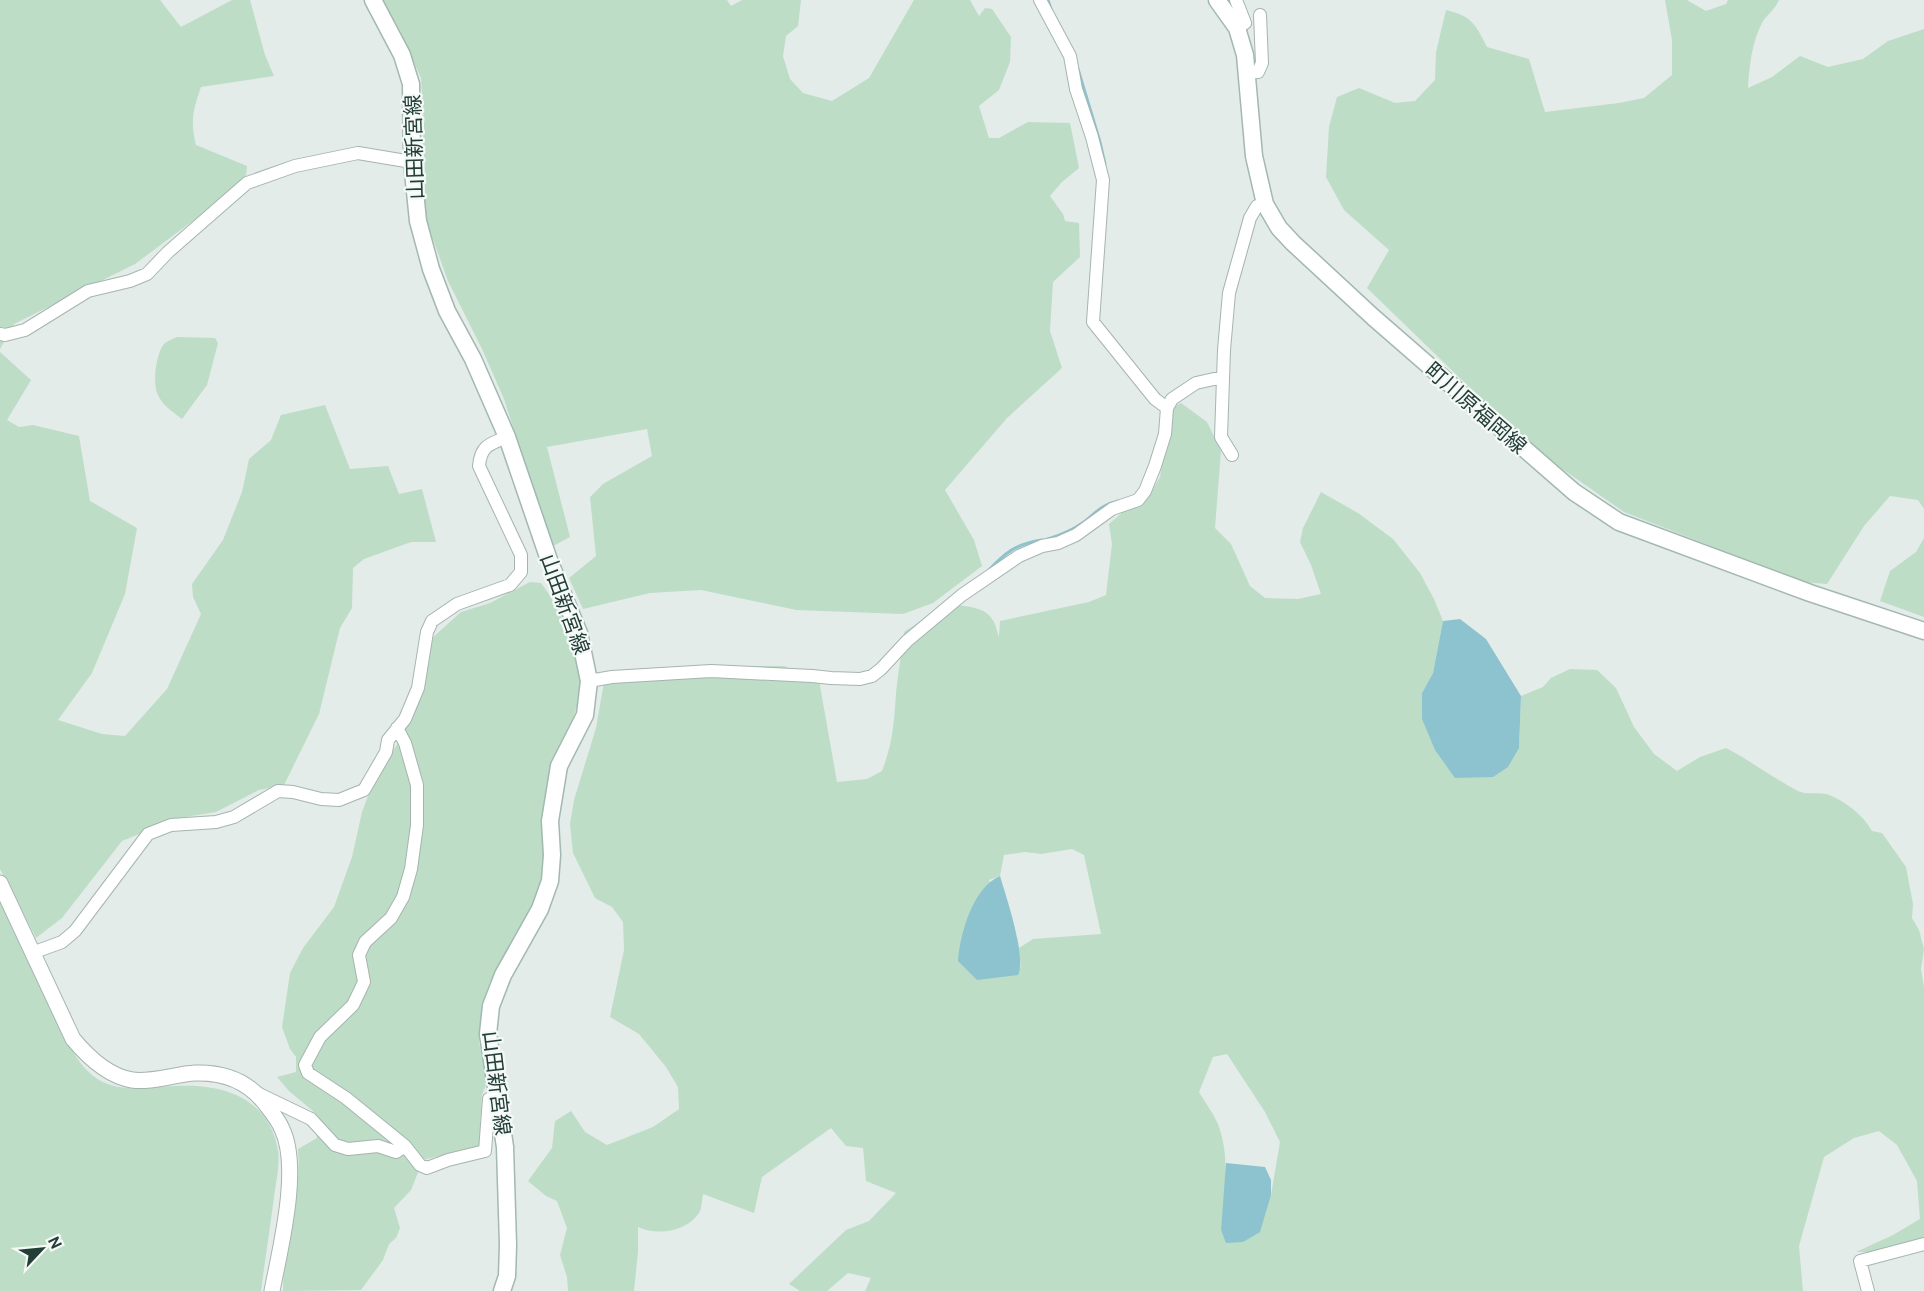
<svg xmlns="http://www.w3.org/2000/svg" width="1924" height="1291" viewBox="0 0 1924 1291" font-family="Cabin,'Noto Sans JP',sans-serif">
<rect width="100%" height="100%" fill="#e3ece9"/>
<path fill="#bdddc7" fill-rule="evenodd" d="M 0,0 L 160,0 L 181,27 L 232,0 L 250,0 L 265,55 L 274,76 L 201,87 C 193,110 190,122 196,145 L 247,166 L 246,176 L 202,214 L 135,264 L 14,324 L 0,349 Z
M 383,0 L 727,0 L 731,6 L 742,0 L 801,0 L 798,26 L 786,36 L 783,56 L 790,79 L 803,93 L 832,101 L 869,78 L 914,0 L 970,0 L 979,16 L 985,8 L 992,9 L 1011,37 L 1010,62 L 999,90 L 979,106 L 989,138 L 999,138 L 1028,122 L 1070,123 L 1079,168 L 1062,182 L 1050,196 L 1063,214 L 1065,221 L 1079,223 L 1080,257 L 1053,282 L 1050,331 L 1062,368 L 1007,418 L 945,490 L 974,540 L 982,566 L 933,603 L 903,614 L 796,610 L 701,590 L 650,593 L 583,609 L 569,578 L 596,556 L 590,497 L 603,484 L 652,456 L 647,429 L 547,447 L 570,537 L 551,547 L 504,399 L 482,349 L 448,281 L 425,217 L 421,174 L 424,127 L 421,78 L 399,29 Z
M 1665,0 L 1687,0 L 1706,11 L 1726,4 L 1728,0 L 1779,0 C 1775,10 1767,14 1762,23 C 1752,41 1749,68 1748,88 L 1772,77 L 1800,56 L 1828,67 L 1863,59 L 1888,41 L 1924,29 L 1924,509 L 1918,500 L 1890,496 L 1864,526 L 1827,584 L 1803,582 L 1624,512 L 1561,468 L 1497,414 L 1367,288 L 1389,250 L 1344,210 L 1326,177 L 1329,127 L 1337,97 L 1359,88 L 1395,103 L 1415,101 L 1435,80 L 1436,52 L 1446,10 C 1472,16 1476,25 1487,47 L 1529,59 L 1545,112 L 1619,103 L 1644,98 L 1672,75 L 1672,40 Z
M 177,337 L 215,338 L 218,343 L 207,385 L 182,419 C 173,412 163,406 158,395 C 152,385 156,353 164,344 C 167,341 173,339 177,337 Z
M 0,352 L 31,380 L 7,420 L 19,427 L 33,425 L 79,436 L 90,501 L 137,528 L 125,594 L 92,673 L 58,720 L 102,734 L 125,736 L 167,689 L 201,614 L 193,597 L 192,584 L 223,540 L 242,492 L 249,459 L 271,440 L 281,415 L 325,405 L 350,469 L 388,466 L 399,494 L 422,489 L 436,542 L 411,542 L 364,559 L 353,568 L 352,608 L 340,628 L 319,714 L 284,785 L 259,790 L 216,812 L 179,818 L 122,841 L 62,918 L 36,938 L 0,869 Z
M 1181,403 L 1207,422 L 1221,451 L 1215,528 L 1231,544 L 1250,586 L 1265,598 L 1298,599 L 1321,594 L 1311,565 L 1300,542 L 1303,528 L 1321,492 L 1358,513 L 1393,539 L 1420,573 L 1434,599 L 1443,621 L 1433,673 L 1422,693 L 1519,748 L 1521,696 L 1543,687 L 1551,678 L 1570,669 L 1597,670 L 1616,688 L 1634,727 L 1654,754 L 1677,771 L 1700,757 L 1726,748 C 1751,761 1773,778 1798,791 C 1807,795 1817,792 1826,794 C 1843,799 1864,816 1872,831 L 1882,833 L 1906,867 L 1913,904 L 1912,918 L 1919,930 L 1924,949 L 1921,969 L 1924,987 L 1924,1239 L 1886,1252 L 1856,1252 L 1893,1235 L 1920,1219 L 1917,1181 L 1897,1145 L 1879,1131 L 1854,1138 L 1824,1157 L 1799,1246 L 1803,1291 L 865,1291 L 871,1278 L 848,1273 L 827,1291 L 800,1291 L 789,1284 L 846,1230 L 869,1221 L 896,1193 L 866,1181 L 863,1148 L 846,1146 L 831,1128 L 762,1177 L 754,1213 L 703,1194 C 702,1199 702,1208 699,1213 C 686,1232 657,1236 638,1227 L 638,1252 L 634,1291 L 568,1291 L 567,1277 L 560,1255 L 567,1228 L 557,1201 L 546,1196 L 528,1181 L 552,1148 L 555,1121 L 571,1111 L 585,1132 L 607,1145 L 653,1127 L 679,1109 L 678,1087 L 666,1067 L 639,1034 L 610,1017 L 624,950 L 623,922 L 612,907 L 595,898 L 573,853 L 570,824 L 574,800 L 596,728 L 606,671 L 645,671 L 716,666 L 784,666 L 819,680 L 837,782 L 867,779 L 882,771 C 893,742 894,723 896,693 C 898,672 902,652 904,632 L 946,604 C 959,606 984,605 992,619 C 996,624 997,632 999,637 L 1000,621 L 1089,602 L 1106,595 L 1112,544 L 1109,524 L 1125,510 L 1142,501 L 1152,491 L 1160,477 L 1170,409 ZM 1072,849 L 1084,855 L 1101,934 L 1033,939 L 1019,948 L 1021,969 L 989,880 L 1000,876 L 1004,855 L 1025,852 L 1041,854 ZM 1227,1054 L 1265,1112 L 1280,1142 L 1271,1195 L 1221,1230 C 1224,1195 1231,1158 1218,1124 C 1213,1113 1205,1102 1199,1092 L 1213,1057 Z
M 1924,538 L 1924,617 L 1880,601 L 1890,571 L 1916,552 Z
M 530,582 L 541,583 L 549,594 L 567,627 L 577,653 L 582,691 L 573,719 L 553,760 L 543,834 L 544,871 L 537,895 L 513,944 L 490,982 L 482,1004 L 479,1042 L 487,1082 L 482,1095 L 479,1146 L 423,1160 L 411,1190 L 394,1208 L 400,1228 L 396,1238 L 389,1244 L 383,1260 L 361,1290 L 283,1291 C 283,1243 302,1197 298,1149 L 317,1138 L 313,1111 L 289,1091 L 277,1077 L 296,1072 L 296,1057 L 290,1049 L 282,1027 L 290,973 L 303,948 L 334,907 L 352,857 L 362,812 L 375,778 L 398,743 L 415,708 L 431,639 L 461,612 L 490,603 Z
M 0,899 C 20,940 38,982 58,1022 C 68,1041 75,1061 92,1075 C 117,1095 147,1087 175,1086 C 223,1083 270,1098 278,1151 C 280,1165 276,1182 274,1197 C 270,1228 265,1260 261,1291 L 0,1291 Z"/>
<path fill="#8dc3cf" d="M 1460,619 L 1486,639 L 1521,696 L 1519,748 L 1508,767 L 1493,777 L 1455,778 L 1435,750 L 1422,719 L 1422,693 L 1433,673 L 1443,621 Z
M 1000,876 C 1006,896 1027,958 1018,975 L 977,980 L 958,961 C 960,934 973,887 1000,876 Z
M 1226,1163 L 1265,1167 L 1271,1180 L 1271,1195 L 1260,1232 L 1243,1242 L 1226,1243 L 1221,1230 Z"/>
<g fill="none" stroke-linecap="round" stroke-linejoin="round">
<path stroke="#8dc3cf" stroke-width="3" d="M 1048,0 L 1052,12
M 1078,69 L 1100,142 L 1105,164
M 1048,539 C 1061,535 1073,530 1084,522 C 1095,513 1103,504 1118,501
M 987,572 C 1005,553 1015,544 1042,540"/>
<g stroke="#a6b4b0" stroke-width="14">
<path id="minor" d="M 1040,0 L 1070,56 L 1076,89 L 1092,137 L 1103,180 L 1093,322 L 1155,399 L 1167,408
M 1236,0 L 1245,23 L 1237,28
M 1246,73 L 1258,72 L 1262,63 L 1260,15
M 0,334 L 5,335 L 25,330 L 88,291 L 130,281 L 147,274 L 168,252 L 247,183 L 295,166 L 358,153 L 412,162
M 1232,455 L 1221,437 L 1224,350 L 1229,293 L 1250,218 L 1257,206 L 1265,204
M 589,681 L 612,677 L 711,671 L 812,676 L 831,678 L 860,679 L 872,676 L 881,669 L 907,641 L 962,595 L 1019,556 L 1042,546 L 1058,543 L 1076,535 L 1112,509 L 1138,500 L 1145,491 L 1155,466 L 1165,434 L 1167,408 L 1172,399 L 1196,383 L 1223,377
M 397,728 L 405,743 L 417,785 L 417,825 L 411,869 L 403,897 L 391,918 L 365,942 L 359,955 L 364,982 L 353,1005 L 320,1037 L 305,1065 L 308,1073 L 346,1098 L 405,1146 L 420,1165 L 427,1168 L 448,1160 L 485,1151 L 489,1099 L 498,1096
M 32,953 L 62,942 L 75,931 L 148,834 L 171,825 L 216,822 L 234,817 L 278,791 L 293,792 L 321,799 L 339,800 L 364,790 L 386,752 L 388,740 L 405,719 L 418,688 L 427,632 L 432,621 L 457,604 L 510,585 L 521,572 L 521,555 L 479,466 C 481,445 490,444 507,437
M 259,1094 L 311,1119 L 335,1145 L 348,1149 L 378,1146 L 396,1152 L 405,1146
M 1868,1291 L 1860,1261 L 1924,1244"/>
</g>
<g stroke="#a6b4b0" stroke-width="17">
<path id="tertiary" d="M 0,883 L 73,1039 C 88,1057 108,1076 132,1080 C 149,1083 177,1074 195,1073 C 223,1072 247,1081 264,1102 C 270,1110 278,1119 282,1129 C 301,1168 280,1249 272,1291"/>
</g>
<g stroke="#a2b8b1" stroke-width="19">
<path id="secondary" d="M 373,0 L 402,55 L 411,84 L 412,162 L 418,221 L 431,269 L 447,311 L 473,359 L 507,437 L 549,560 L 579,633 L 589,681 L 585,715 L 559,766 L 550,821 L 552,855 L 550,881 L 540,909 L 503,975 L 491,1006 L 488,1034 L 505,1147 L 508,1245 L 507,1276 L 502,1291
M 1217,0 L 1237,28 L 1245,55 L 1254,156 L 1265,204 L 1279,228 L 1293,243 L 1373,317 L 1574,492 L 1619,522 L 1810,593 L 1924,631"/>
</g>
<use href="#minor" stroke="#fff" stroke-width="12"/>
<use href="#tertiary" stroke="#fff" stroke-width="15"/>
<use href="#secondary" stroke="#fff" stroke-width="16"/>
</g>
<g text-anchor="middle" dominant-baseline="central" stroke-width="4.5" stroke-linejoin="round" paint-order="stroke">
<g font-size="21" fill="#233d37" stroke="#f4f9f7">
<text transform="translate(414 147) rotate(-92)">山田新宮線</text>
<text transform="translate(1476 408) rotate(41)">町川原福岡線</text>
<text transform="translate(565 604) rotate(70)">山田新宮線</text>
<text transform="translate(497 1083) rotate(83)">山田新宮線</text>
</g>
</g>
<g transform="translate(42 1249) rotate(64)" stroke="#f4f9f7" stroke-width="4.5" paint-order="stroke">
<path d="M0-4.5L10 22L0 15L-10 22Z" fill="#233d37"/>
<text y="-9" font-size="16" font-weight="bold" text-anchor="middle" fill="#233d37">N</text>
</g>
</svg>
